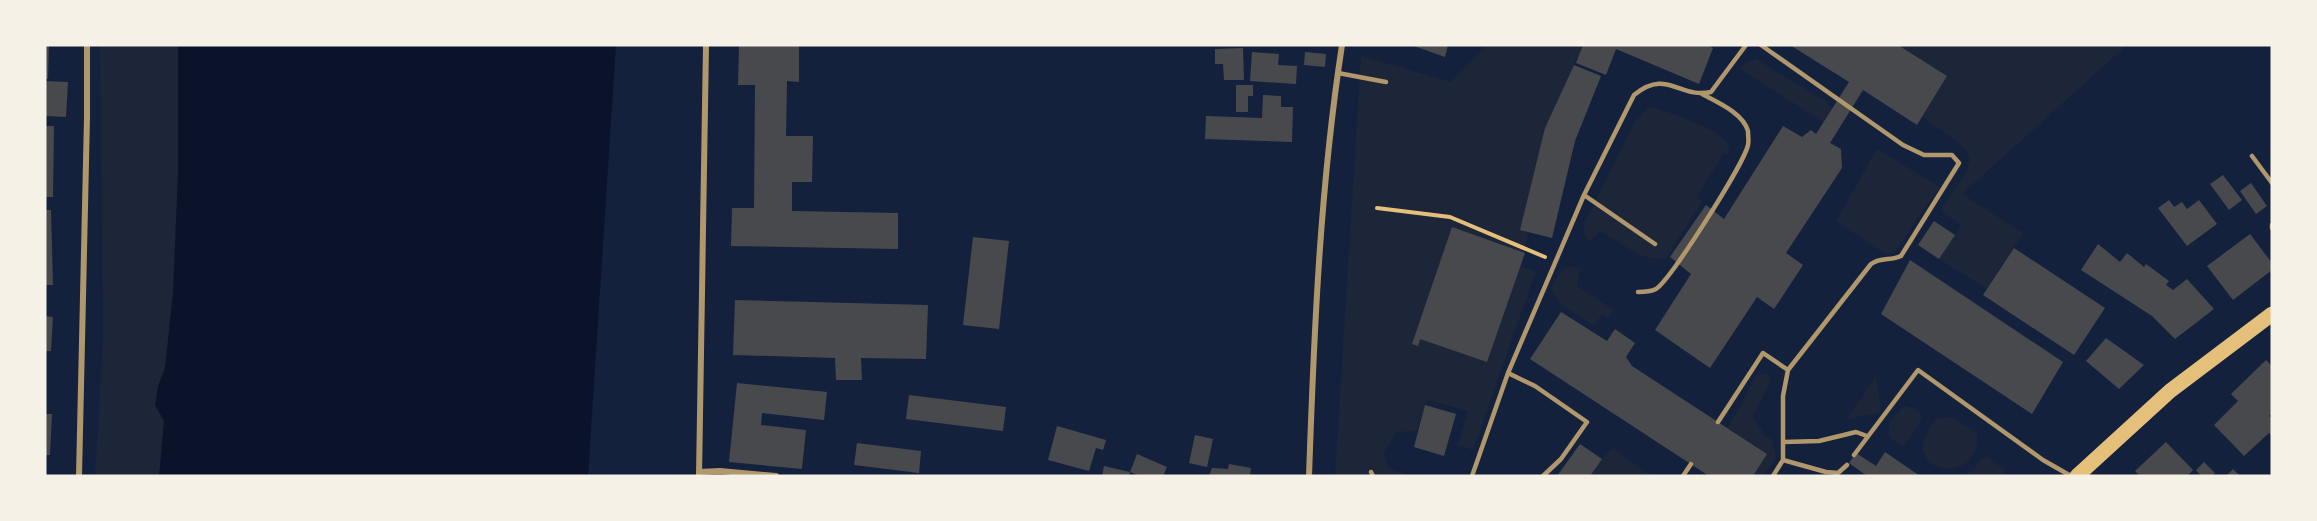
<svg xmlns="http://www.w3.org/2000/svg" width="2317" height="521" viewBox="0 0 2317 521" font-family="Montserrat,sans-serif">
<rect width="100%" height="100%" fill="#14213d"/>
<path fill="#1d2539" d="M 100,45 L 374,45 L 339,476 L 95,476 L 103,339 Z
M 1488,45 L 1583,45 L 1545,128 L 1525,253 L 1519,266 L 1536,271 L 1473,450 L 1458,445 L 1468,411 L 1427,400 L 1417,431 L 1397,432 L 1384,452 L 1388,467 L 1409,476 L 1335,476 L 1361,56 L 1451,82 Z
M 1898,45 L 2127,45 L 1962,194 L 2023,233 L 1987,289 L 1939,259 L 1961,225 L 1940,210 C 1982,151 1981,158 1922,117 L 1947,76 Z
M 1756,59 L 1828,103 L 1833,109 L 1825,123 L 1740,69 L 1748,61 Z
M 1649,107 C 1664,109 1713,128 1723,138 C 1729,143 1729,148 1729,155 L 1724,153 L 1697,196 L 1702,202 L 1665,260 L 1641,256 L 1600,231 L 1590,242 L 1584,234 L 1584,224 L 1636,119 Z
M 1877,149 L 1940,187 L 1894,253 L 1884,253 L 1836,221 Z
M 1569,266 L 1580,269 L 1577,286 L 1614,310 L 1608,318 L 1602,314 L 1594,326 L 1562,305 L 1552,293 L 1551,288 L 1559,273 Z
M 1762,374 L 1767,374 L 1771,378 L 1771,381 L 1753,416 L 1766,438 L 1771,437 L 1776,457 L 1764,476 L 1753,476 L 1767,454 L 1728,428 L 1757,375 Z
M 1876,376 L 1881,410 L 1878,413 L 1847,419 Z
M 1904,406 C 1913,407 1920,410 1922,419 L 1905,445 L 1897,443 L 1889,436 C 1887,422 1895,416 1904,406 Z
M 1953,417 L 1977,434 C 1982,491 1888,471 1937,419 Z
M 1580,444 L 1602,459 L 1613,448 L 1651,476 L 1557,476 Z
M 1988,457 L 2005,470 L 2001,476 L 1964,476 L 1974,469 L 1982,458 Z"/>
<path fill="#0b132b" d="M 178,45 L 616,45 L 588,476 L 159,476 L 164,421 L 155,405 L 158,386 L 165,368 L 173,292 L 178,173 Z"/>
<path fill="#48494c" d="M 45,45 L 49,45 L 48,79 L 45,78 Z
M 739,45 L 799,46 L 799,82 L 787,81 L 786,136 L 813,136 L 812,182 L 792,182 L 792,211 L 898,213 L 898,249 L 731,246 L 732,208 L 754,208 L 755,85 L 738,85 Z
M 1411,45 L 1448,45 L 1445,57 Z
M 1583,45 L 1707,45 L 1713,48 L 1699,84 L 1616,49 L 1606,75 L 1576,63 Z
M 1790,45 L 1898,45 L 1947,76 L 1917,125 L 1863,90 L 1830,143 L 1841,149 L 1842,168 L 1786,253 L 1803,265 L 1774,309 L 1757,297 L 1710,368 L 1655,330 L 1691,274 L 1670,257 L 1706,205 L 1724,219 L 1783,126 L 1802,137 L 1811,130 L 1816,134 L 1849,82 Z
M 1243,48 L 1244,80 L 1224,80 L 1223,64 L 1215,64 L 1215,49 Z
M 1252,52 L 1279,54 L 1278,65 L 1297,66 L 1296,84 L 1250,81 Z
M 1305,52 L 1326,54 L 1325,67 L 1304,65 Z
M 1574,65 L 1601,76 L 1575,141 L 1552,238 L 1520,230 L 1545,128 Z
M 45,81 L 68,82 L 66,117 L 45,116 Z
M 1236,85 L 1253,85 L 1253,96 L 1248,96 L 1248,112 L 1236,112 Z
M 1263,95 L 1281,96 L 1281,107 L 1293,107 L 1292,142 L 1205,139 L 1206,116 L 1262,118 Z
M 45,126 L 54,126 L 53,197 L 45,197 Z
M 2223,175 L 2242,200 L 2229,210 L 2210,184 Z
M 2251,183 L 2267,206 L 2256,214 L 2240,191 Z
M 2169,200 L 2174,207 L 2182,202 L 2187,209 L 2199,200 L 2217,224 L 2187,246 L 2158,208 Z
M 45,210 L 51,210 L 53,285 L 45,285 Z
M 1934,221 L 1955,235 L 1939,259 L 1918,245 Z
M 1452,227 L 1525,253 L 1487,362 L 1420,339 L 1418,346 L 1412,344 Z
M 2250,234 L 2272,263 L 2272,270 L 2233,300 L 2207,266 Z
M 973,237 L 1009,241 L 999,329 L 963,325 Z
M 2098,244 L 2120,262 L 2127,253 L 2144,267 L 2146,264 L 2169,281 L 2166,285 L 2173,290 L 2187,279 L 2214,309 L 2175,339 L 2152,316 L 2081,270 Z
M 2014,248 L 2105,308 L 2074,355 L 1983,295 Z
M 1910,260 L 2063,362 L 2032,414 L 1881,314 Z
M 735,300 L 928,305 L 926,359 L 861,358 L 862,380 L 836,380 L 835,358 L 733,355 Z
M 1561,312 L 1607,341 L 1615,329 L 1635,343 L 1626,357 L 1632,366 L 1767,454 L 1753,476 L 1709,476 L 1530,359 Z
M 45,316 L 53,317 L 51,351 L 45,351 Z
M 2106,338 L 2144,365 L 2119,389 L 2086,361 Z
M 2266,360 L 2272,366 L 2272,413 L 2269,416 L 2272,418 L 2272,436 L 2269,433 L 2244,456 L 2214,425 L 2238,401 L 2231,394 Z
M 737,383 L 827,392 L 824,420 L 762,413 L 761,425 L 806,430 L 802,469 L 729,462 Z
M 909,395 L 1006,407 L 1003,431 L 906,419 Z
M 1425,405 L 1456,414 L 1444,456 L 1414,447 Z
M 45,414 L 52,414 L 50,455 L 45,455 Z
M 1057,426 L 1106,440 L 1103,450 L 1096,448 L 1089,471 L 1048,460 Z
M 1195,435 L 1213,439 L 1207,467 L 1189,463 Z
M 2166,442 L 2193,470 L 2187,476 L 2140,476 L 2135,471 Z
M 857,443 L 921,451 L 919,473 L 854,465 Z
M 1580,444 L 1602,459 L 1590,476 L 1557,476 Z
M 1885,452 L 1920,476 L 1867,476 L 1849,463 L 1856,453 L 1876,466 Z
M 1137,454 L 1167,467 L 1163,476 L 1140,476 L 1130,472 Z
M 2204,462 L 2215,473 L 2212,476 L 2201,476 L 2196,470 Z
M 1229,464 L 1251,468 L 1250,476 L 1209,476 L 1212,468 L 1228,469 Z
M 1104,466 L 1130,472 L 1129,476 L 1102,476 Z
M 2233,469 L 2240,476 L 2226,476 Z"/>
<g fill="none" stroke-linecap="round" stroke-linejoin="round">
<path stroke="#e5c07b" stroke-width="4" d="M 1377,208 L 1450,217 L 1545,257"/>
<path stroke="#b1986c" stroke-width="4.5" d="M 1761,45 L 1903,145 L 1924,155 L 1952,155 L 1959,163 L 1901,256 C 1891,261 1881,257 1871,264 L 1788,370 L 1783,396 L 1783,460 L 1773,476
M 1338,73 L 1386,82
M 2252,156 L 2272,183
M 1584,195 L 1655,244
M 2272,225 L 2272,228
M 1638,292 C 1644,292 1650,292 1656,289 C 1671,279 1744,164 1748,145 C 1749,142 1748,135 1748,131 C 1743,113 1717,102 1702,94
M 1508,373 L 1535,386 L 1587,422 L 1561,459 L 1543,476
M 1718,422 L 1763,353 L 1788,370
M 1784,442 L 1819,441 L 1856,432 L 1867,436
M 1854,455 L 1918,370 L 2043,460 L 2071,476
M 1783,460 L 1826,472 L 1838,473 L 1847,465
M 1371,472 L 1373,476
M 1472,476 L 1508,373 L 1584,195 L 1634,95 C 1667,68 1679,99 1711,92 L 1746,45
M 1683,476 L 1691,464"/>
<path stroke="#b1986c" stroke-width="6" d="M 699,472 L 720,471 L 776,476
M 79,476 L 87,117 L 87,45
M 699,476 L 706,45
M 1309,476 C 1314,332 1320,188 1342,45"/>
<path stroke="#e5c07b" stroke-width="15" d="M 2077,476 L 2170,391 L 2272,314"/>
</g>
<rect width="2317" height="521" fill="none" stroke="#f6f1e7" stroke-width="93"/>
</svg>
